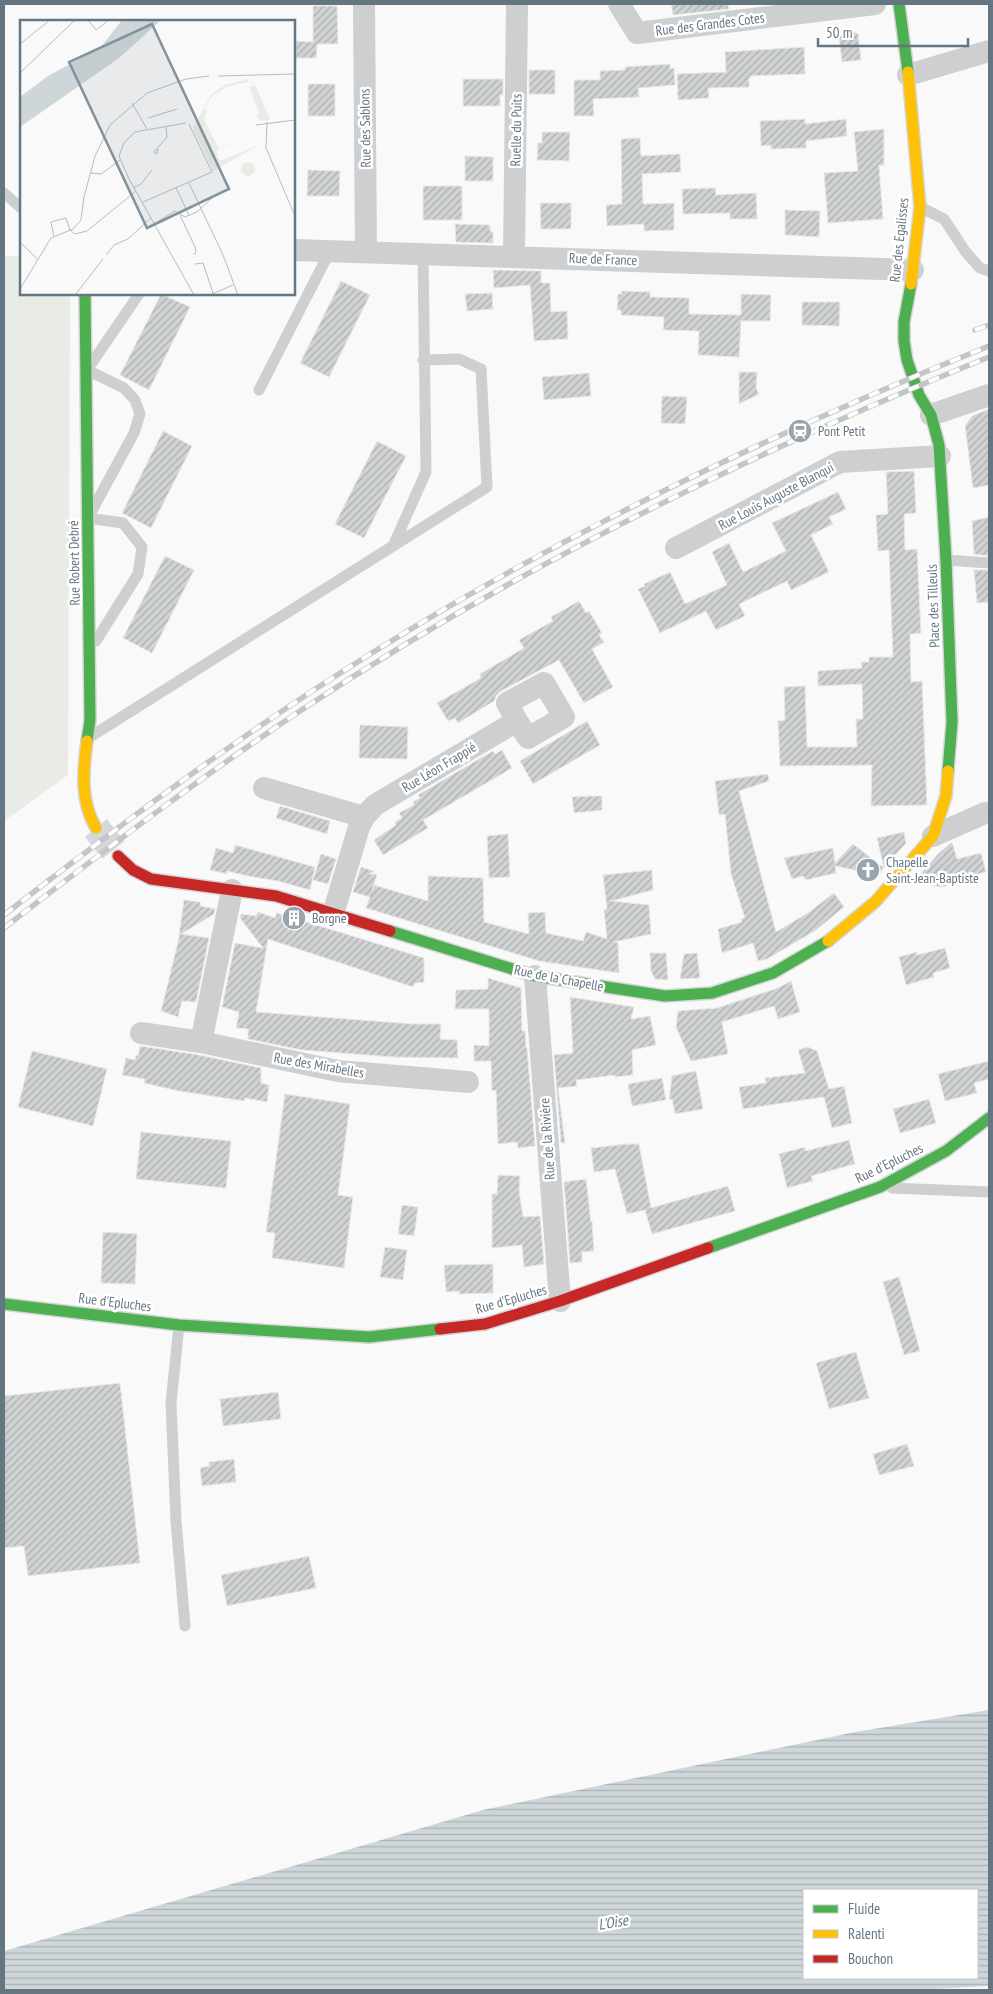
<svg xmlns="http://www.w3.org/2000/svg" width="993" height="1994" viewBox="0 0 993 1994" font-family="'PT Sans Narrow',sans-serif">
<defs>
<pattern id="water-rules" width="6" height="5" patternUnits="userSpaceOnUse" patternTransform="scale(1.25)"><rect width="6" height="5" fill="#ced6d9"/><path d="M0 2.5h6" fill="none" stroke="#abb2b5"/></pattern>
<pattern id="building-hatch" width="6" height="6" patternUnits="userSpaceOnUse" patternTransform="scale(1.25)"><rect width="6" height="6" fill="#d0d2d3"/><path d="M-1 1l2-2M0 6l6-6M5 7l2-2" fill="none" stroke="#acafb1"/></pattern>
</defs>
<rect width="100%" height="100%" fill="#f9f9f9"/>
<path fill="#e8ebe6" d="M 4,256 L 21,256 L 21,294 L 70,294 L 68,775 L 4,821 Z"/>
<path fill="url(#water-rules)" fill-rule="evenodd" d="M 989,1710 L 989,1986 L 916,1990 L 4,1990 L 4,1951 L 483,1810 L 855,1732 ZM 804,1890 L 977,1890 L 977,1978 L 804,1978 Z"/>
<path fill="url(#building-hatch)" stroke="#e8e8e8" d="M 671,4 L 728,4 L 729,9 L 673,15 Z
M 313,6 L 337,6 L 338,44 L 317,44 L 316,58 L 296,58 L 296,41 L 313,42 Z
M 847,29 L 858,34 L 861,60 L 842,62 L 839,38 Z
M 804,47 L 805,74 L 750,76 L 751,78 L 749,78 L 749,87 L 708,88 L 709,98 L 678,100 L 677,74 L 726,72 L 725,52 Z
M 670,64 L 670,69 L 674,68 L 675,85 L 638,88 L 639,97 L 593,99 L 594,116 L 574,116 L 574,80 L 600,80 L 600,71 L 625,70 L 625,67 Z
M 529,70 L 555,70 L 555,94 L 529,94 Z
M 463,79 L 503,79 L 503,95 L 500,95 L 500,106 L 463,106 Z
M 308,84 L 335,84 L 335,116 L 308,116 Z
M 805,119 L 805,124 L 846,119 L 847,136 L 806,141 L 806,148 L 771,149 L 771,145 L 761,146 L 760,121 Z
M 884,129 L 884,165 L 879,165 L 883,219 L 828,223 L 824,173 L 858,171 L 854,132 Z
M 542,132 L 570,132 L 569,161 L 537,160 L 538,143 L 542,143 Z
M 640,138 L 641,156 L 680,154 L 681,172 L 642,174 L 643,204 L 674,203 L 674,230 L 644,231 L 644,224 L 607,226 L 606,205 L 622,204 L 621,139 Z
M 465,156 L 493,157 L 493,181 L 465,181 Z
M 308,170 L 340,171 L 339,196 L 307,196 Z
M 423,186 L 462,186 L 462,220 L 423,220 Z
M 715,188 L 716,195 L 756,193 L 757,219 L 730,219 L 730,213 L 683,214 L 682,189 Z
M 540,203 L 571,203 L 571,229 L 541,229 Z
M 785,210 L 820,211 L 819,237 L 785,235 Z
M 455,224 L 490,225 L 490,231 L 493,232 L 493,243 L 456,242 Z
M 493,270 L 541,271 L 541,283 L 550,283 L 551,312 L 567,311 L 568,339 L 534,341 L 530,285 L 494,288 Z
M 341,281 L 370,295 L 329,377 L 300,363 Z
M 621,291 L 650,292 L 650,297 L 689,298 L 689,314 L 741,315 L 741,294 L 771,295 L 770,321 L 741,321 L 739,357 L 698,355 L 699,331 L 663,330 L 664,317 L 621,315 L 621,310 L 617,310 L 618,294 L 622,294 Z
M 492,293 L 493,309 L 467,311 L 465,294 Z
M 161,294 L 190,307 L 149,390 L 120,375 Z
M 802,302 L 840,302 L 839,326 L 802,325 Z
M 739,372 L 757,372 L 756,388 L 759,394 L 739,404 Z
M 589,373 L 591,396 L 544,400 L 542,377 Z
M 662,396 L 687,397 L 685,424 L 661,423 Z
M 989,409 L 989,485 L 973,488 L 965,426 L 972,416 Z
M 163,431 L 192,446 L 151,528 L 122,513 Z
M 377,441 L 406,456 L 364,538 L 335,524 Z
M 914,471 L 916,513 L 904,514 L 905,550 L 917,549 L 921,633 L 910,634 L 911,682 L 922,681 L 927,805 L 871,806 L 872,765 L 780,766 L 778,721 L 785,720 L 784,687 L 805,686 L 807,747 L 857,747 L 856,719 L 863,719 L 862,684 L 818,686 L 818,671 L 862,668 L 861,662 L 869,662 L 869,657 L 893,657 L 889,550 L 878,551 L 876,515 L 888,514 L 886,472 Z
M 838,492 L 846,509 L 829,517 L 833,524 L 811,535 L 829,572 L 791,590 L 787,581 L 739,604 L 745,616 L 716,630 L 706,611 L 660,633 L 638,589 L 645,586 L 644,584 L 670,572 L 685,604 L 727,585 L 712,552 L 729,543 L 743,572 L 786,551 L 772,523 Z
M 989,517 L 989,556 L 974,554 L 972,521 Z
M 165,556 L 194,570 L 152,653 L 123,638 Z
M 974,570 L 989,570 L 989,602 L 977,603 Z
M 579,601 L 586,613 L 589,611 L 602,633 L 599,635 L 604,642 L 592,649 L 613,687 L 584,703 L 559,660 L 501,691 L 496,696 L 494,701 L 458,723 L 455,718 L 448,721 L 437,703 L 481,678 L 480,674 L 524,648 L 519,640 L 553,621 L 551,617 Z
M 587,721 L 600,745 L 533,784 L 520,761 Z
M 360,725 L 408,727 L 407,759 L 359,758 Z
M 502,750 L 512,768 L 423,820 L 428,828 L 383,855 L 374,840 L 396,825 L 395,822 L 402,818 L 399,813 L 414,805 L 413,802 L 420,798 L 418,795 L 479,759 L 493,751 L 495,754 Z
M 768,774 L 769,781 L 739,791 L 776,932 L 808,913 L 834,893 L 844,907 L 816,930 L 767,959 L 758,961 L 753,943 L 722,953 L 718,929 L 742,922 L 741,919 L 745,918 L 731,874 L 725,814 L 719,815 L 715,781 Z
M 591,796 L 602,796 L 602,810 L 574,813 L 572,797 Z
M 280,806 L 330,821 L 327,834 L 276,818 Z
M 904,832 L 906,843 L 884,868 L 877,838 Z
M 508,834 L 510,877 L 489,878 L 487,836 Z
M 952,842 L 957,859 L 981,853 L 986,872 L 950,881 L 951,885 L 941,887 L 919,883 L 922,872 L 939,853 Z
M 853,844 L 884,868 L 878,875 L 835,866 L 836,873 L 806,880 L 803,876 L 792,879 L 784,858 L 833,848 L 835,863 Z
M 235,845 L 315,867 L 310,890 L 278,881 L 248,876 L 227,871 L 227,874 L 210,870 L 216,848 L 233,853 Z
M 321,854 L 336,859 L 328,884 L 313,880 Z
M 361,867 L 374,871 L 369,874 L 377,874 L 372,891 L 374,885 L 428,901 L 428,876 L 483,878 L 484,922 L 529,934 L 528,913 L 545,912 L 546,933 L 583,941 L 586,932 L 607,939 L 604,910 L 607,909 L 603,875 L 652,870 L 653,890 L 611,901 L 649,905 L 651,934 L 614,942 L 618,943 L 619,973 L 539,961 L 366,908 L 370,897 L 353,892 Z
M 184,900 L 200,902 L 201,906 L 215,909 L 214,914 L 181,934 L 209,938 L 196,1002 L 182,1001 L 178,1017 L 161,1011 L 180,934 L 179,935 Z
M 258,912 L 275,918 L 277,913 L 424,958 L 424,982 L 415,983 L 413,987 L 268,939 L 256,1012 L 413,1024 L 441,1024 L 440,1039 L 457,1040 L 458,1058 L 393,1057 L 302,1050 L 248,1039 L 248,1029 L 236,1028 L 239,1012 L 222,1007 L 235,943 L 263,948 L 240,918 L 241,914 L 256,916 Z
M 945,948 L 950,968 L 933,973 L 934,977 L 906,985 L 899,957 L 917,952 L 917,955 Z
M 650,953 L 666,953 L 668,980 L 655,979 L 651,971 Z
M 697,953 L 700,978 L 680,979 L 684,954 Z
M 488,978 L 521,988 L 522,1031 L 525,1031 L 526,1048 L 527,1048 L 535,1146 L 518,1148 L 517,1142 L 498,1144 L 496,1090 L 492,1091 L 491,1061 L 474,1061 L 474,1045 L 489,1046 L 489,1009 L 455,1009 L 456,990 L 488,989 Z
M 791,981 L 800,1012 L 778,1019 L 774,1006 L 722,1022 L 728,1054 L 691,1061 L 676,1027 L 678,1011 L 717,1008 L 778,988 Z
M 570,997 L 634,1007 L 631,1019 L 650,1016 L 656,1045 L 632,1050 L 633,1075 L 615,1077 L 615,1075 L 576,1080 L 577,1086 L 558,1088 L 565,1143 L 561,1143 L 554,1055 L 573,1053 Z
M 140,1046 L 199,1055 L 261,1068 L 261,1083 L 269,1085 L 267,1102 L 245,1098 L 244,1101 L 179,1091 L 144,1083 L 145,1079 L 122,1075 L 126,1058 L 135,1060 L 136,1055 L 138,1056 Z
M 808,1047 L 817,1051 L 829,1089 L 844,1086 L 852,1123 L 832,1128 L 824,1097 L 743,1109 L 739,1087 L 766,1083 L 765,1078 L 805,1073 L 798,1050 Z
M 32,1051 L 107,1069 L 93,1126 L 18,1107 Z
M 989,1061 L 989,1079 L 974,1083 L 977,1093 L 945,1101 L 938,1074 Z
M 696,1071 L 703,1109 L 675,1114 L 672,1099 L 669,1100 L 672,1076 Z
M 662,1078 L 666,1100 L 632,1106 L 628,1084 Z
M 285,1094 L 350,1104 L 338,1195 L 353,1197 L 344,1268 L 272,1258 L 275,1233 L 266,1232 Z
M 929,1099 L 936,1123 L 900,1133 L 893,1109 Z
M 141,1132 L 231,1141 L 226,1188 L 136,1179 Z
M 849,1140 L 855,1164 L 811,1176 L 813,1181 L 787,1188 L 779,1154 L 805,1147 L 805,1151 Z
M 627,1144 L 639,1144 L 651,1208 L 728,1186 L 735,1211 L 652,1234 L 645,1210 L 627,1214 L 615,1169 L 594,1172 L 591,1148 Z
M 498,1175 L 520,1176 L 519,1191 L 523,1217 L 540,1216 L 544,1264 L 524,1267 L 522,1245 L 492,1248 L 492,1194 L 497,1194 Z
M 586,1179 L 591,1222 L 592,1221 L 594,1251 L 582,1252 L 582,1262 L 570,1263 L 564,1182 Z
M 402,1205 L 418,1207 L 414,1236 L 398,1234 Z
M 103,1232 L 137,1234 L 135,1284 L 101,1283 Z
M 385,1247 L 407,1250 L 403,1280 L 380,1277 Z
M 493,1264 L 493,1293 L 459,1294 L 459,1291 L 446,1292 L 444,1265 Z
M 899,1277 L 920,1351 L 904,1355 L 883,1282 Z
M 856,1352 L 869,1398 L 829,1409 L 816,1363 Z
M 120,1383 L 140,1563 L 28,1576 L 24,1546 L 4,1548 L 4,1396 Z
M 278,1392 L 281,1419 L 223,1426 L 220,1399 Z
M 907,1444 L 914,1466 L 879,1475 L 873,1454 Z
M 234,1459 L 236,1482 L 202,1486 L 200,1468 L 209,1466 L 209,1462 Z
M 309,1556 L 316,1588 L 227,1606 L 221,1575 Z"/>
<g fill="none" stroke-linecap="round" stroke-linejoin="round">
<path stroke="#d4d8dc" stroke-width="28" stroke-dasharray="28 14" stroke-linecap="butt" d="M 96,828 L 118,856"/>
<g stroke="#d5d6d7" stroke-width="14">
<path id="fast" d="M 899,4 L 908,72
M 911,284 L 904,322 L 904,341 L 907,360 L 919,395 L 931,415 L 939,445 L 946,560 L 952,722 L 948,771
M 85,294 L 90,720 L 87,741
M 390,931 L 535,976 L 665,996 L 712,993 L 773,973 L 828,941
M 708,1248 L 880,1187 L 946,1151 L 989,1118
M 4,1304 L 179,1325 L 369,1337 L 440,1329"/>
</g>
<g stroke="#d5d6d7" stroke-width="14">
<path id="slow" d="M 908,72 L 920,207 L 911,284
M 87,741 C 83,771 80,801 96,828
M 828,941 L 875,902 L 933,836 L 946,796 L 948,771"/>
</g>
<g stroke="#d5d6d7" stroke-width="14">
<path id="jam" d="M 118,856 L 133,870 L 151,879 L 276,896 L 390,931
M 440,1329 L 485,1324 L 560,1301 L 708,1248"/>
</g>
<path stroke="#cecfd0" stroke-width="11" d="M 4,193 L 21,208
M 920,207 L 944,219 L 965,251 L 980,268 L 989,271
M 423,254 L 426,472 L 393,546 L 487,487 L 481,369 L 459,359 L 423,360
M 259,390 L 330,251
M 946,560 L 989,563
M 96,641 L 138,574 L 142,547 L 123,523 L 88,518 L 134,433 L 140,414 L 135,400 L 124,388 L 87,370 L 139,294
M 90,737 L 393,546
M 892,1188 L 989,1192
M 179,1325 L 171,1403 L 176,1521 L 185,1626"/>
<path stroke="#cecfd0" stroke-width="22" d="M 364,4 L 366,252
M 619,4 L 637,33 L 875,4
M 908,75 L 989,51
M 294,250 L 913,270
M 514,256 L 517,4
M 931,415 L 989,395
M 676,548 L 840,462 L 940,456
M 264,788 L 364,817
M 933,836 L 985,813
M 333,914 L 359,827 L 364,817 L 375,805 L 517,721 L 528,738 L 564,717 L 544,683 L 507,703 L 517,721
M 535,976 L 560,1301
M 141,1033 L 201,1042 L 338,1071 L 468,1082
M 201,1042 L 232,890"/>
<use href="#fast" stroke="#4caf50" stroke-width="11"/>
<use href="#slow" stroke="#ffc107" stroke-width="11"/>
<use href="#jam" stroke="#c62828" stroke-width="11"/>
<g stroke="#c3c5c6" stroke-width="5.5">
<path id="rail" d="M 975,330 L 989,325
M 4,915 C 111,832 220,750 334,677 C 540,544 762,437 989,346
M 4,928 C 101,853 198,779 300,711 C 516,568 750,453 989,357"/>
</g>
<use href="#rail" stroke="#fff" stroke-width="4" stroke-dasharray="11" stroke-linecap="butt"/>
</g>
<defs>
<g id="station-disc" transform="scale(1.25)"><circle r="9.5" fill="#99a4ac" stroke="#fff"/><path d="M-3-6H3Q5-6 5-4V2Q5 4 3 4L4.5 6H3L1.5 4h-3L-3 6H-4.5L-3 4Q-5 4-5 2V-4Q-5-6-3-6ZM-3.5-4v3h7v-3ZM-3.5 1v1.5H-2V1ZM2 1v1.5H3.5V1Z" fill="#fff"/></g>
<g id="church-disc" transform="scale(1.25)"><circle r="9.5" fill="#99a4ac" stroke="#fff"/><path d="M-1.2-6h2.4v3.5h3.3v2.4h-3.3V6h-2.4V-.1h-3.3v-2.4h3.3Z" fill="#fff"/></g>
<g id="building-disc" transform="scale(1.25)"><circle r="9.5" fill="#99a4ac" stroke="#fff"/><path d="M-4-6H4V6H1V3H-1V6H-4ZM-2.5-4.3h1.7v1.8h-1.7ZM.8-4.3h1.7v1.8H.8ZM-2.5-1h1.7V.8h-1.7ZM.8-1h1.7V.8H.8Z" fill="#fff"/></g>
</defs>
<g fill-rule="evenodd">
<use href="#station-disc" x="800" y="431"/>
<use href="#church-disc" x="868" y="870"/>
<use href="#building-disc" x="294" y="918"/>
</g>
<g text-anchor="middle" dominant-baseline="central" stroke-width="5" stroke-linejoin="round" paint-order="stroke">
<g font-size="14" fill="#657683" stroke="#fff">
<text transform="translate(710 24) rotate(-7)">Rue des Grandes Cotes</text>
<text transform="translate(365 128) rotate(-91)">Rue des Sablons</text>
<text transform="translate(516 130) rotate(-89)">Ruelle du Puits</text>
<text transform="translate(899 240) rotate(-84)">Rue des Egalisses</text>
<text transform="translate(603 259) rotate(2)">Rue de France</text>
<text transform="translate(776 496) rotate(-28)">Rue Louis Auguste Blanqui</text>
<text transform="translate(74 563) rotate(-91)">Rue Robert Debré</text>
<text transform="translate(933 606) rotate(-92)">Place des Tilleuls</text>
<text transform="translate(439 767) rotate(-31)">Rue Léon Frappié</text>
<text transform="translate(559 978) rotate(11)">Rue de la Chapelle</text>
<text transform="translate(319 1065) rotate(10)">Rue des Mirabelles</text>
<text transform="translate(547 1139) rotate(-94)">Rue de la Rivière</text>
<text transform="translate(889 1163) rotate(-26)">Rue d'Epluches</text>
<text transform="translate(511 1299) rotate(-16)">Rue d'Epluches</text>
<text transform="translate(115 1302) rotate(7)">Rue d'Epluches</text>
</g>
<g font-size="14" fill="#657683" stroke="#fff" text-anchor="start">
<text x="818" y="431">Pont Petit</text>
<text x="886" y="862">Chapelle<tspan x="886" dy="16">Saint-Jean-Baptiste</tspan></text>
<text x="312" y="918">Borgne</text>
</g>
<g font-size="15" font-style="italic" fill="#60757c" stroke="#fff">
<text transform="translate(613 1922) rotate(-10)">L'Oise</text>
</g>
</g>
<g transform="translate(20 20)">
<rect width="275" height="275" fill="#f9f9f9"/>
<path d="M 228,59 L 228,62 L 206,67 L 192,76 L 184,89 L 187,91 L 184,100 L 199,129 L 231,115 L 196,131 L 200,141 L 239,125 L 193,151 L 173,108 L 191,75 L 205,65 ZM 229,66 L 236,66 L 250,100 L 241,101 L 238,98 L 237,94 L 240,95 ZM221 149a7 7 0 1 1 14 0a7 7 0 1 1-14 0Z" fill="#e8ebe6"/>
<path d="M 102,0 L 141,0 L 99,38 L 0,107 L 0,77 L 28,56 L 81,27 Z" fill="#ced6d9"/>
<path fill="none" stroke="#b5bdc3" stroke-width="1" d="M 68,0 L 76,10 L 89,0M 0,24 L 30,0M 0,53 L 55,0M 198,56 L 275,54M 112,83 L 127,109M 128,98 L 157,89M 247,102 L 246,128 L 275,196M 166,103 L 115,112 L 104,123 L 99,136 L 109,159 L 174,275M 236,105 L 275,100M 138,129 L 137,134 L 134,132 L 147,117 L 146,106M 71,153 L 81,154 L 100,140M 169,163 L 203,235 L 218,275M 113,168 L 121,164 L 132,150M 156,168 L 169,195M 123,182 L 192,152 L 169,104M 160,195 L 175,227 L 176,233 L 173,234M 134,204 L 155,191 L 165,197 L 177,192 L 194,176 L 210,169M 50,210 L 55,214 L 67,211 L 116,171M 34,216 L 31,202 L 46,198 L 50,210M 0,222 L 17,239M 86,235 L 94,225 L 108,219 L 131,198M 175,244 L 183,243 L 193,273M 0,269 L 31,218 L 53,209 L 61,200 L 64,177 L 75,136 L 90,105 L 127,73 L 166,59 L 189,56M 55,275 L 83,239M 190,275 L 213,265"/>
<path fill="#84929c" fill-opacity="0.15" stroke="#84929c" stroke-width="2.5" d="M 132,4 L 209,169 L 127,208 L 49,42 Z"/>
<rect width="275" height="275" fill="none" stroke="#657683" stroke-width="2.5"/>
</g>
<rect width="993" height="1994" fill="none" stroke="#657683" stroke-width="10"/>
<rect x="803" y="1889" width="175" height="90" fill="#ffffff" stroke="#c1c8cd"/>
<rect x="813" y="1905" width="25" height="8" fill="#4caf50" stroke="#c1c8cd"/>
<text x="848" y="1914" font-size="15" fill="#657683">Fluide</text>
<rect x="813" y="1930" width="25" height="8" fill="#ffc107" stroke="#c1c8cd"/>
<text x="848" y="1939" font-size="15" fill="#657683">Ralenti</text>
<rect x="813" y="1955" width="25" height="8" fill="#c62828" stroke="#c1c8cd"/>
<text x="848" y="1964" font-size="15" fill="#657683">Bouchon</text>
<path d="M818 38v8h150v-8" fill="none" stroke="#657683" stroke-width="2.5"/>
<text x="826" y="38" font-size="15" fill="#657683" stroke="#ffffff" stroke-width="4" paint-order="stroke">50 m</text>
</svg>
